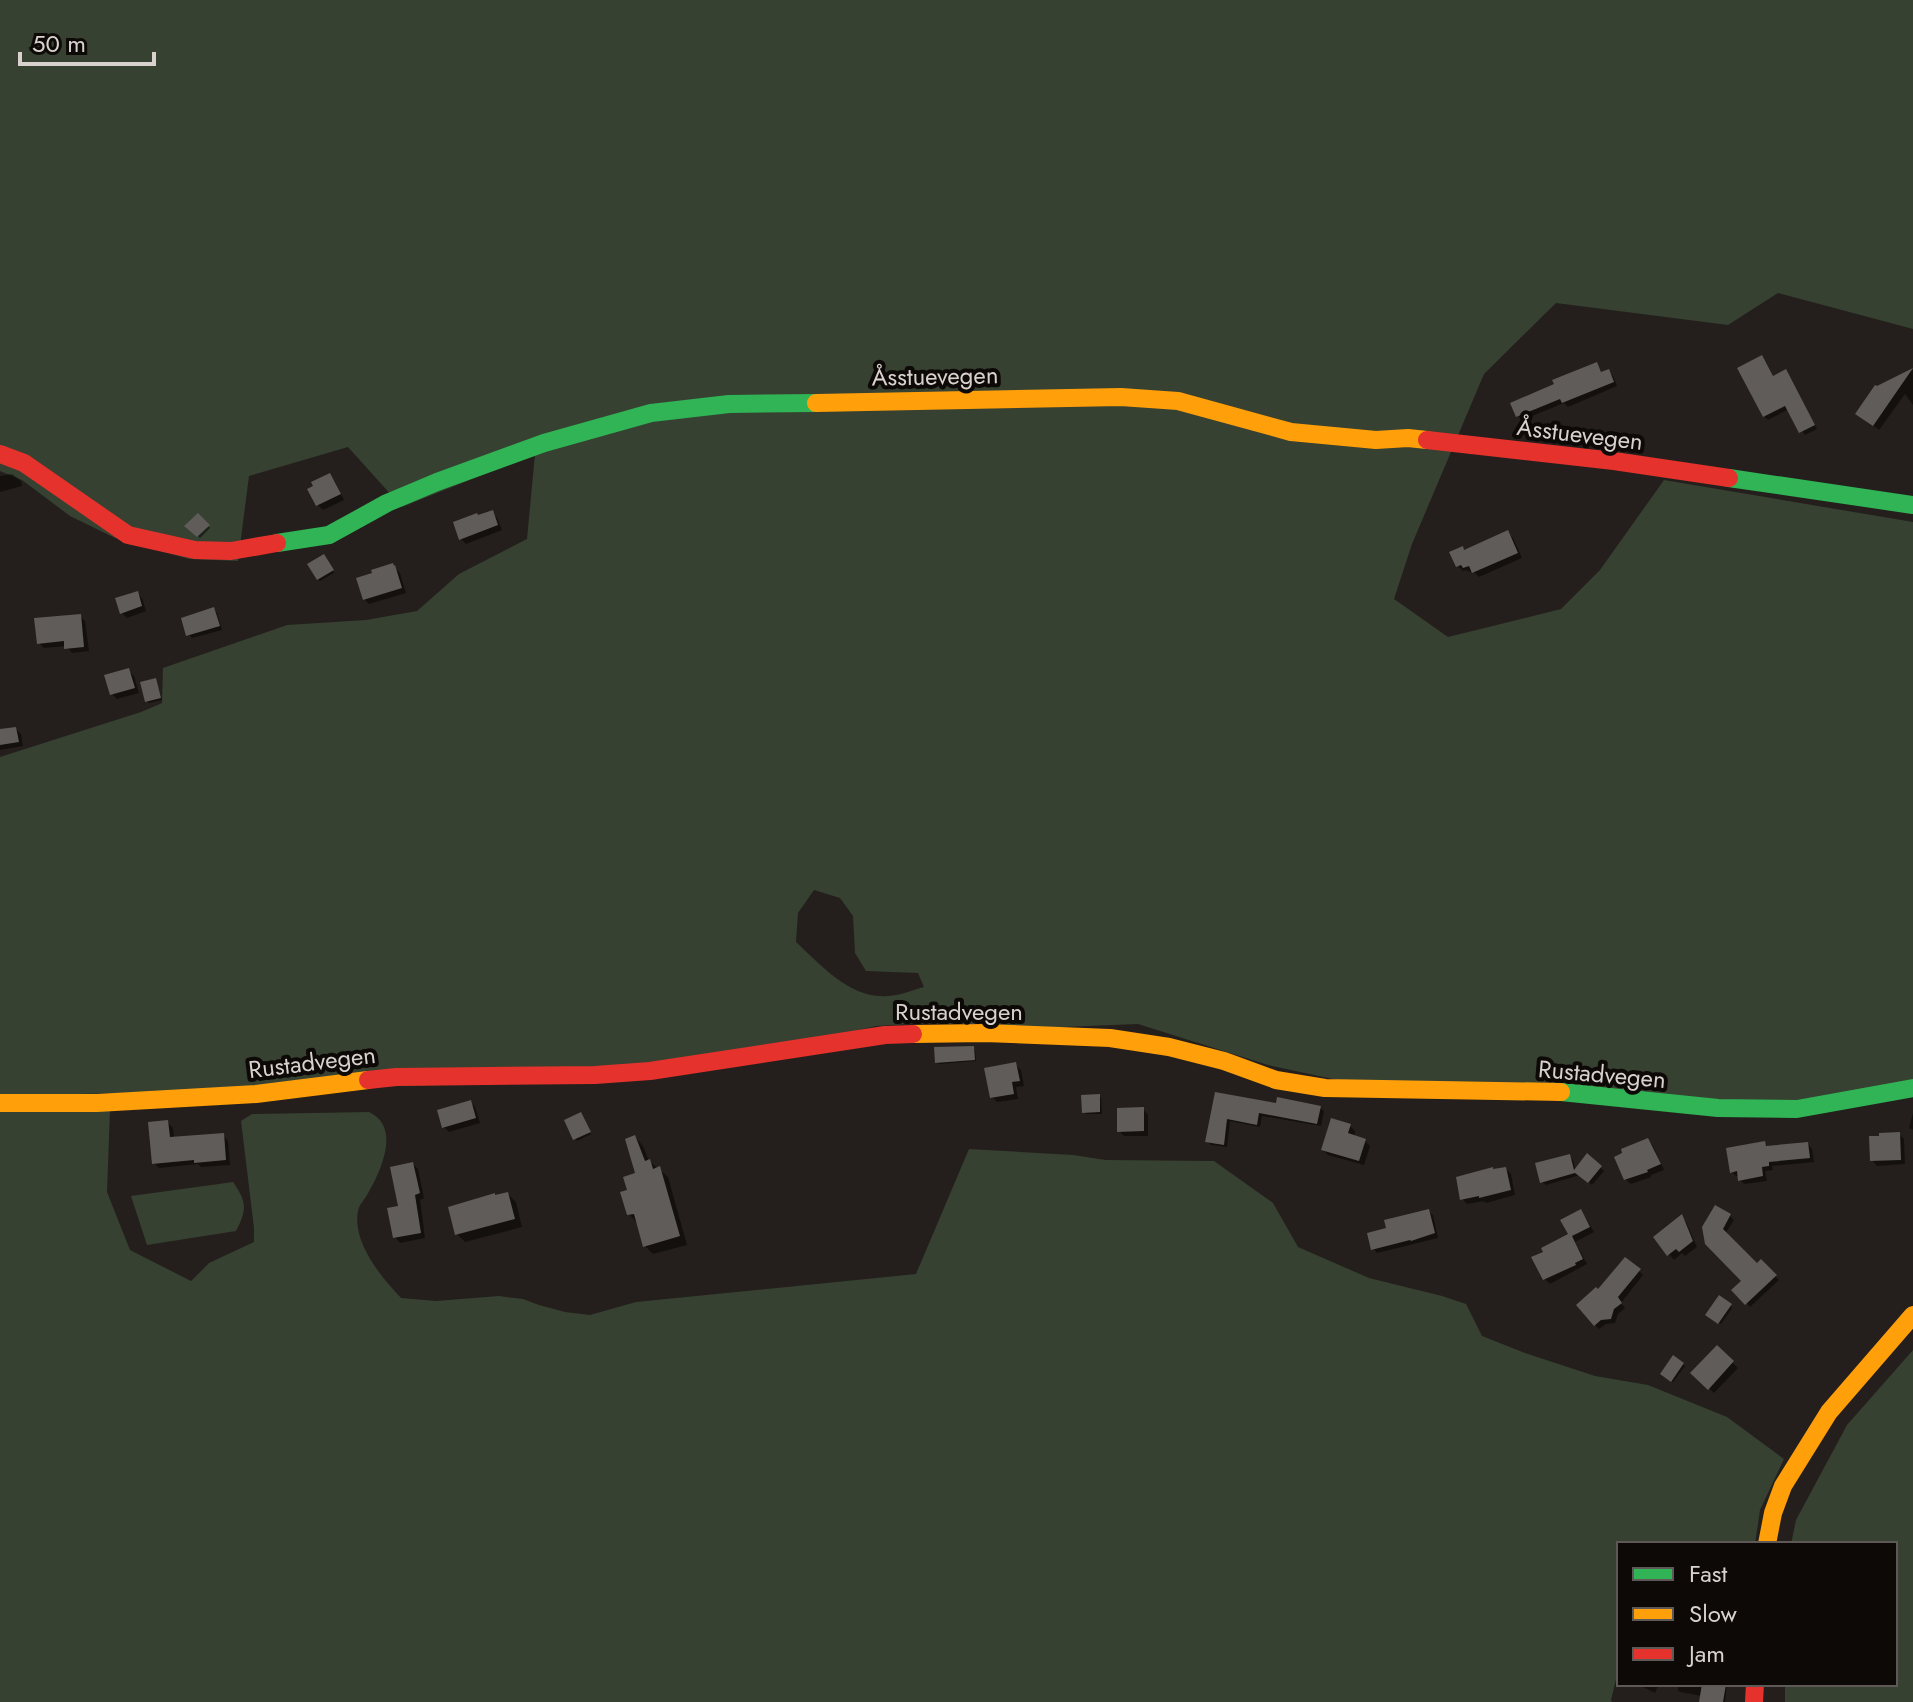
<svg xmlns="http://www.w3.org/2000/svg" width="1913" height="1702" viewBox="0 0 1913 1702" font-family="Jost,sans-serif">
<rect width="100%" height="100%" fill="#241f1c"/>
<path fill="#364131" fill-rule="evenodd" d="M 0,0 L 1913,0 L 1913,329 L 1778,293 L 1728,325 L 1556,303 L 1484,374 L 1412,544 L 1394,599 L 1448,637 L 1561,609 L 1600,570 L 1664,480 L 1913,522 L 1913,1083 L 1795,1104 L 1342,1081 L 1268,1065 L 1138,1024 L 1037,1028 L 976,1024 L 909,1024 L 876,1026 L 643,1080 L 81,1094 L 0,1094 L 0,757 L 141,712 L 162,703 L 163,668 L 287,625 L 366,620 L 417,611 L 459,574 L 527,539 L 535,454 L 402,507 L 348,447 L 249,476 L 238,561 L 189,559 L 115,538 L 70,516 L 22,480 L 0,471 ZM 814,890 L 840,898 L 853,916 L 855,953 L 866,971 L 918,973 L 924,987 C 912,990 899,996 887,996 C 850,999 821,965 796,942 L 798,913 Z
M 0,1108 L 110,1110 L 107,1192 L 130,1250 L 191,1281 L 209,1263 L 254,1242 L 254,1228 L 241,1121 L 252,1114 L 369,1112 C 402,1127 380,1173 367,1195 C 364,1200 359,1205 358,1211 C 352,1242 381,1277 401,1298 L 436,1301 L 499,1296 L 523,1299 L 539,1305 L 565,1312 L 590,1315 L 636,1302 L 916,1274 L 969,1149 L 1073,1155 L 1106,1160 L 1214,1161 L 1273,1203 L 1298,1247 L 1369,1278 L 1442,1296 L 1466,1304 L 1482,1336 L 1525,1353 L 1595,1376 L 1648,1385 L 1727,1417 L 1784,1459 L 1760,1510 L 1755,1544 L 1619,1544 L 1619,1667 L 1611,1700 L 1612,1702 L 0,1702 Z
M 233,1182 C 247,1202 247,1210 236,1231 L 147,1245 L 131,1196 Z
M 1913,1350 L 1913,1702 L 1785,1702 L 1785,1684 L 1895,1684 L 1895,1544 L 1791,1544 L 1796,1520 L 1847,1425 Z"/>
<path fill="#0007" d="M 1765,361 L 1774,378 L 1786,372 L 1789,376 L 1817,429 L 1805,435 L 1789,409 L 1768,420 L 1764,416 Z
M 1596,364 L 1603,374 L 1608,372 L 1613,376 L 1617,386 L 1568,407 L 1564,403 L 1522,420 L 1518,416 L 1557,386 Z
M 1913,370 L 1913,405 L 1905,394 L 1879,430 L 1857,414 L 1877,389 Z
M 12,474 L 21,481 L 22,486 L 0,492 L 0,476 Z
M 329,475 L 334,480 L 344,500 L 323,510 L 318,505 L 310,490 Z
M 492,512 L 497,518 L 502,530 L 466,544 L 461,539 Z
M 198,515 L 210,528 L 200,538 L 187,526 Z
M 1508,533 L 1513,538 L 1522,558 L 1479,577 L 1473,571 L 1469,572 L 1467,570 L 1463,571 L 1458,566 L 1465,552 Z
M 326,558 L 334,573 L 320,581 L 318,579 Z
M 392,565 L 400,573 L 406,593 L 369,604 L 364,599 Z
M 137,593 L 142,598 L 146,611 L 127,618 L 122,613 Z
M 213,609 L 217,613 L 222,630 L 192,638 L 188,634 Z
M 80,616 L 85,621 L 89,651 L 72,653 L 66,646 L 44,648 L 39,643 Z
M 128,671 L 134,676 L 139,693 L 117,699 L 112,694 Z
M 156,681 L 162,700 L 149,703 L 147,701 Z
M 16,729 L 21,734 L 23,746 L 0,750 L 0,731 Z
M 973,1048 L 975,1050 L 976,1061 L 939,1064 L 937,1062 Z
M 1015,1064 L 1021,1070 L 1024,1086 L 1016,1087 L 1018,1099 L 997,1102 L 992,1097 Z
M 1216,1094 L 1277,1105 L 1320,1108 L 1324,1111 L 1321,1126 L 1262,1116 L 1260,1127 L 1230,1121 L 1227,1147 L 1211,1145 L 1207,1141 Z
M 1099,1096 L 1101,1098 L 1102,1114 L 1086,1114 L 1084,1112 Z
M 470,1102 L 475,1107 L 480,1123 L 449,1132 L 444,1127 Z
M 1143,1109 L 1148,1115 L 1148,1136 L 1124,1136 L 1119,1131 Z
M 1913,1113 L 1913,1130 L 1909,1128 Z
M 583,1117 L 591,1134 L 577,1141 L 567,1121 Z
M 168,1123 L 173,1128 L 174,1139 L 223,1135 L 228,1141 L 230,1165 L 201,1167 L 198,1164 L 159,1168 L 154,1163 Z
M 1350,1126 L 1355,1131 L 1354,1137 L 1365,1141 L 1370,1146 L 1364,1165 L 1328,1155 L 1323,1150 Z
M 1899,1134 L 1904,1139 L 1905,1164 L 1877,1166 L 1872,1160 Z
M 635,1137 L 643,1146 L 649,1161 L 668,1177 L 687,1245 L 653,1254 L 645,1246 L 637,1223 L 629,1214 L 629,1192 L 638,1175 Z
M 1648,1140 L 1653,1146 L 1664,1170 L 1651,1175 L 1651,1177 L 1631,1184 L 1625,1179 Z
M 1764,1143 L 1769,1148 L 1808,1144 L 1812,1149 L 1814,1162 L 1772,1166 L 1773,1170 L 1765,1171 L 1767,1181 L 1744,1184 L 1740,1180 L 1739,1176 L 1736,1176 L 1732,1172 Z
M 1587,1156 L 1604,1171 L 1592,1185 L 1580,1175 L 1546,1185 L 1542,1182 L 1570,1157 L 1573,1160 L 1576,1171 Z
M 413,1164 L 418,1169 L 424,1198 L 420,1200 L 425,1238 L 400,1243 L 395,1237 Z
M 1506,1169 L 1511,1174 L 1515,1195 L 1486,1203 L 1484,1201 L 1467,1204 L 1462,1199 Z
M 508,1194 L 516,1202 L 522,1227 L 465,1242 L 457,1234 Z
M 1428,1211 L 1433,1215 L 1438,1238 L 1377,1253 L 1373,1248 L 1389,1230 Z
M 1580,1212 L 1585,1217 L 1594,1232 L 1575,1242 L 1587,1264 L 1550,1284 L 1545,1279 L 1570,1235 Z
M 1730,1216 L 1734,1220 L 1725,1234 L 1757,1266 L 1761,1261 L 1779,1280 L 1750,1307 L 1734,1290 L 1744,1281 L 1707,1243 Z
M 1681,1217 L 1686,1222 L 1697,1247 L 1685,1256 L 1682,1253 L 1674,1260 L 1655,1237 Z
M 1639,1271 L 1643,1275 L 1621,1303 L 1625,1308 L 1618,1314 L 1615,1323 L 1606,1324 L 1599,1329 L 1595,1325 L 1598,1292 Z
M 1730,1306 L 1732,1308 L 1721,1324 L 1710,1317 Z
M 1717,1348 L 1738,1368 L 1714,1393 L 1693,1373 Z
M 1674,1358 L 1685,1366 L 1673,1382 L 1662,1374 Z
M 1637,1684 L 1659,1684 L 1655,1693 Z
M 1679,1684 L 1727,1684 L 1725,1702 L 1701,1702 L 1702,1696 L 1680,1692 L 1678,1690 Z"/>
<path fill="#605c59" d="M 1762,355 L 1773,376 L 1786,369 L 1815,425 L 1799,433 L 1785,406 L 1763,417 L 1737,368 Z
M 1597,362 L 1601,372 L 1609,369 L 1614,382 L 1562,403 L 1560,399 L 1516,417 L 1510,403 L 1554,384 L 1552,380 Z
M 1913,368 L 1873,426 L 1855,414 L 1875,385 L 1877,386 Z
M 330,473 L 341,494 L 316,506 L 307,489 L 313,486 L 311,482 Z
M 493,510 L 498,525 L 459,540 L 453,522 L 477,513 L 478,515 Z
M 198,513 L 210,525 L 197,537 L 184,526 Z
M 1508,530 L 1518,553 L 1472,573 L 1469,566 L 1463,568 L 1461,565 L 1456,567 L 1449,552 L 1463,546 L 1464,550 Z
M 324,554 L 334,570 L 317,580 L 307,564 Z
M 393,563 L 394,566 L 395,565 L 402,588 L 363,600 L 356,578 L 372,573 L 371,570 Z
M 138,591 L 142,606 L 120,614 L 115,598 Z
M 214,607 L 220,626 L 186,636 L 181,618 Z
M 81,614 L 84,647 L 64,649 L 64,641 L 37,644 L 34,618 Z
M 129,668 L 135,688 L 110,695 L 104,675 Z
M 156,678 L 161,698 L 145,702 L 140,682 Z
M 16,727 L 19,742 L 0,745 L 0,729 Z
M 974,1046 L 975,1060 L 935,1063 L 934,1047 Z
M 1016,1062 L 1020,1081 L 1012,1082 L 1014,1094 L 990,1098 L 984,1068 Z
M 1215,1092 L 1276,1103 L 1277,1097 L 1321,1106 L 1317,1124 L 1259,1113 L 1257,1125 L 1227,1119 L 1224,1145 L 1205,1142 Z
M 1100,1094 L 1100,1112 L 1082,1113 L 1081,1095 Z
M 471,1100 L 476,1118 L 442,1128 L 437,1110 Z
M 1144,1107 L 1144,1131 L 1117,1132 L 1117,1108 Z
M 581,1112 L 591,1132 L 573,1140 L 564,1120 Z
M 1331,1118 L 1351,1124 L 1348,1133 L 1366,1139 L 1359,1161 L 1321,1150 Z
M 168,1120 L 170,1137 L 224,1133 L 226,1160 L 194,1163 L 194,1160 L 152,1164 L 148,1122 Z
M 1900,1132 L 1901,1160 L 1870,1161 L 1869,1136 L 1879,1136 L 1879,1133 Z
M 635,1135 L 645,1161 L 650,1159 L 653,1169 L 660,1166 L 680,1236 L 643,1247 L 634,1214 L 627,1215 L 620,1192 L 627,1190 L 623,1177 L 635,1173 L 625,1139 Z
M 1648,1138 L 1661,1164 L 1647,1170 L 1648,1172 L 1624,1180 L 1614,1157 L 1622,1153 L 1621,1149 Z
M 1765,1141 L 1766,1146 L 1808,1142 L 1810,1158 L 1769,1162 L 1769,1166 L 1762,1167 L 1763,1176 L 1738,1181 L 1737,1171 L 1730,1173 L 1726,1148 Z
M 1587,1153 L 1602,1166 L 1588,1183 L 1575,1173 L 1540,1183 L 1535,1163 L 1570,1154 L 1574,1170 Z
M 413,1162 L 420,1193 L 415,1195 L 421,1233 L 393,1238 L 387,1208 L 398,1206 L 390,1167 Z
M 1493,1167 L 1493,1169 L 1506,1167 L 1511,1190 L 1479,1198 L 1479,1196 L 1460,1200 L 1456,1177 Z
M 508,1192 L 515,1219 L 455,1235 L 448,1207 L 495,1193 L 495,1195 Z
M 1715,1205 L 1731,1214 L 1723,1229 L 1757,1263 L 1761,1259 L 1777,1275 L 1745,1305 L 1731,1290 L 1741,1281 L 1705,1244 L 1702,1227 Z
M 1429,1209 L 1435,1233 L 1411,1241 L 1410,1240 L 1371,1250 L 1367,1233 L 1386,1228 L 1384,1220 Z
M 1581,1209 L 1590,1227 L 1572,1236 L 1583,1259 L 1575,1263 L 1576,1265 L 1543,1280 L 1531,1257 L 1543,1252 L 1541,1248 L 1568,1234 L 1560,1220 Z
M 1682,1214 L 1693,1241 L 1679,1252 L 1676,1249 L 1667,1256 L 1653,1237 Z
M 1625,1257 L 1641,1269 L 1618,1297 L 1622,1303 L 1614,1309 L 1611,1319 L 1601,1320 L 1594,1326 L 1576,1305 L 1596,1287 L 1598,1289 Z
M 1719,1295 L 1732,1304 L 1718,1324 L 1705,1315 Z
M 1717,1345 L 1734,1361 L 1708,1390 L 1690,1373 Z
M 1673,1355 L 1684,1363 L 1671,1382 L 1660,1374 Z
M 1702,1684 L 1726,1684 L 1723,1702 L 1699,1702 Z"/>
<g fill="none" stroke-linecap="round" stroke-linejoin="round">
<path stroke="#30b455" stroke-width="18" d="M 1729,478 L 1913,505
M 277,543 L 329,535 L 387,503 L 437,482 L 544,443 L 651,413 L 729,404 L 816,403
M 1561,1092 L 1718,1108 L 1797,1109 L 1913,1088"/>
<path stroke="#ff9f0a" stroke-width="18" d="M 816,403 L 1121,397 L 1178,401 L 1291,432 L 1376,440 L 1408,438 L 1427,440
M 913,1034 L 985,1033 L 1110,1038 L 1169,1047 L 1224,1061 L 1276,1080 L 1325,1088 L 1561,1092
M 0,1103 L 97,1103 L 256,1094 L 368,1080
M 1767,1544 L 1773,1513 L 1783,1486 L 1829,1412 L 1913,1315"/>
<path stroke="#e5322d" stroke-width="18" d="M 1427,440 L 1614,461 L 1729,478
M 0,454 L 24,463 L 128,535 L 195,550 L 231,551 L 277,543
M 368,1080 L 396,1077 L 595,1075 L 650,1071 L 885,1035 L 913,1034
M 1754,1702 L 1755,1684"/>
</g>
<g text-anchor="middle" dominant-baseline="central" stroke-width="8" stroke-linejoin="round" paint-order="stroke">
<g font-size="24" fill="#d8d1ce" stroke="#0d0907">
<text transform="translate(935 376) rotate(-1)">Åsstuevegen</text>
<text transform="translate(1580 434) rotate(7)">Åsstuevegen</text>
<text x="959" y="1011">Rustadvegen</text>
<text transform="translate(312 1062) rotate(-7)">Rustadvegen</text>
<text transform="translate(1602 1074) rotate(5)">Rustadvegen</text>
</g>
</g>
<rect x="1617" y="1542" width="280" height="144" fill="#0d0907" stroke="#5e5957" stroke-width="2"/>
<rect x="1633" y="1568" width="40" height="12" fill="#30b455" stroke="#5e5957" stroke-width="2"/>
<text x="1689" y="1582" font-size="24" fill="#d8d1ce">Fast</text>
<rect x="1633" y="1608" width="40" height="12" fill="#ff9f0a" stroke="#5e5957" stroke-width="2"/>
<text x="1689" y="1622" font-size="24" fill="#d8d1ce">Slow</text>
<rect x="1633" y="1648" width="40" height="12" fill="#e5322d" stroke="#5e5957" stroke-width="2"/>
<text x="1689" y="1662" font-size="24" fill="#d8d1ce">Jam</text>
<path d="M20 52v12h134v-12" fill="none" stroke="#d8d1ce" stroke-width="4"/>
<text x="32" y="52" font-size="24" fill="#d8d1ce" stroke="#0d0907" stroke-width="6" paint-order="stroke">50 m</text>
</svg>
